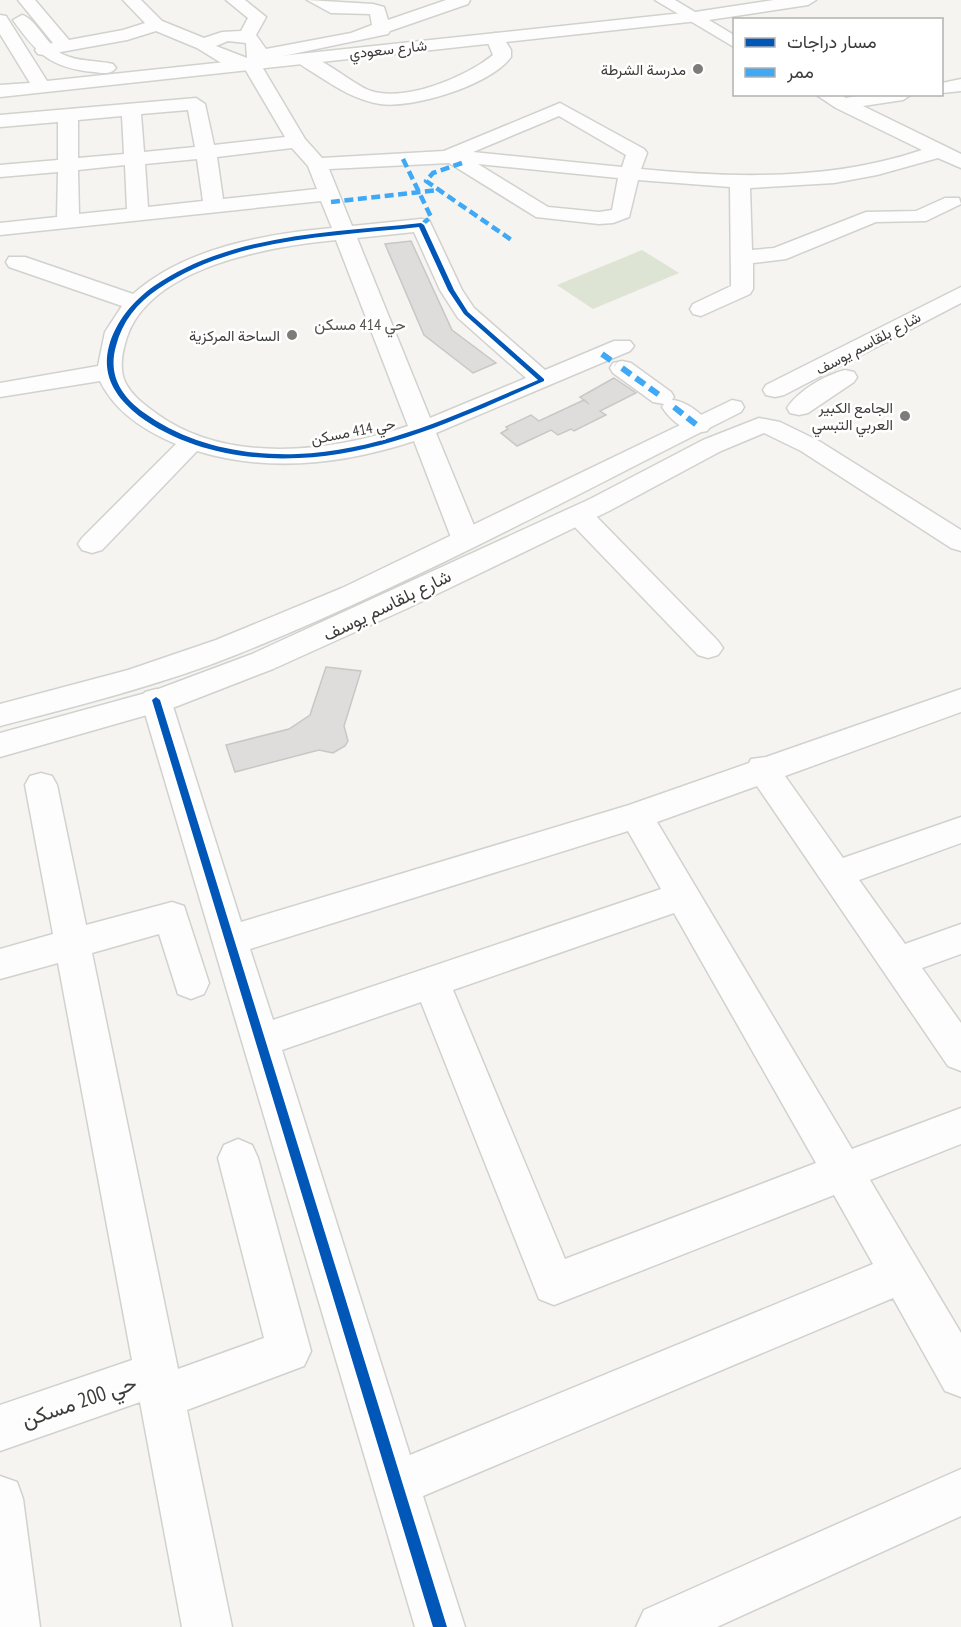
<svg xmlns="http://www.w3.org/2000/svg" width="961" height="1627" viewBox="0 0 961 1627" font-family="'PT Sans Narrow',Vazirmatn,sans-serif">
<rect width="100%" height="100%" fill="#f5f4f1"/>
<path fill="#dee4d3" d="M 642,250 L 679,273 L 593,309 L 557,285 Z"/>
<path fill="#dedddb" stroke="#c8c7c6" stroke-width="1.5" d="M 411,241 L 452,330 L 496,363 L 473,373 L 424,335 L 385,244 Z
M 614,378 L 636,393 L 600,411 L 606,415 L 574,431 L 571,429 L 558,435 L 551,430 L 517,446 L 501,433 L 508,429 L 506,427 L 531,415 L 539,421 L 584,400 L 589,404 L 580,397 Z
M 326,667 L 361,671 L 344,726 L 348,741 L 345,746 L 333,753 L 319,750 L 235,772 L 226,745 L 289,729 L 310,715 Z"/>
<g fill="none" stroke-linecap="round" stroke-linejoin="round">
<g stroke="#d1d1ce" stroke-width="3">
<path id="minor" d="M 18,0 L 35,0 L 69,40 L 123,30 L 145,23 L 123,0 L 141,0 L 162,21 L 204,38 L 222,32 L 241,31 L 248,18 L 226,0 L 245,0 L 266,17 L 256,35 L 266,49 L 351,33 L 372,25 L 370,14 L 331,13 L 307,0 L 373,4 L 384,7 L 388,20 L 446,0 L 470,0 L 468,4 L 390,31 L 388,34 L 264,60 L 261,65 L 305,139 L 322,158 L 444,151 L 560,103 L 644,149 L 647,153 L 641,169 C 736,178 830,181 922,150 L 836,108 L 815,94 L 840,94 L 846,98 L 866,94 L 912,94 L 903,100 L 863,106 L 961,154 L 961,168 L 938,158 L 877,175 L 834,183 L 750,188 L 752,250 L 774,248 L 866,212 L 916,211 L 945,198 L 959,198 L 961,204 L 926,221 L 876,222 L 786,259 L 753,263 L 753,289 L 750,294 L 701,316 L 693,314 L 690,309 L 693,304 L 731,286 L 730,187 L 638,180 L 629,217 L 613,223 L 599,224 L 536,217 L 449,163 L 329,169 L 352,226 L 421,219 L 429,220 L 462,290 L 474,308 L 545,370 L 614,341 L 630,341 L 634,346 L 630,351 L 436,433 L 480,540 L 476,546 L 466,549 L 456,546 L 452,540 L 414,441 C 344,464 269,473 197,451 L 102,550 L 92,553 L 82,550 L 78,544 L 82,538 L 176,444 C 145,431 115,412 100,381 L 0,397 L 0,383 L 98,366 L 105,332 L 122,306 L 9,267 L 6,262 L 9,257 L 25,257 L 133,294 C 185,248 264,234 332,228 L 321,201 L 0,235 L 0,223 L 57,217 L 58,172 L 0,177 L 0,165 L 58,160 L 58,122 L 0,127 L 0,115 L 196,98 L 205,104 L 214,145 L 285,137 L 245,69 L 223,64 L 197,48 L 156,31 L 127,40 L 44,55 L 38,54 L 35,50 L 38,46 L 53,43 ZM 228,41 L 246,43 L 247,58 L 216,46 ZM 188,110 L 195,147 L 144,152 L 141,114 ZM 122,116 L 124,154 L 78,158 L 78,120 ZM 559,116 L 626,155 L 622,167 L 473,152 ZM 292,148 L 308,166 L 317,189 L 223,199 L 217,157 ZM 197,159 L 203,201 L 148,207 L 145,164 ZM 478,164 L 618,178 L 612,210 L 599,212 L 548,207 ZM 125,165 L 127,209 L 79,214 L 78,170 ZM 414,232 L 440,290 L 458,318 L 526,378 L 430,418 L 357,238 ZM 336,240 L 408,426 C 331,452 228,465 157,414 C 145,405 132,396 125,382 C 119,368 122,352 127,337 C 151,266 272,246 336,240 Z
M 655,0 L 675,0 L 695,12 L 774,0 L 816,0 L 808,5 L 709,20 L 734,35 L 734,47 Z
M 495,33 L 501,34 L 511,50 L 511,57 C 491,85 413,109 380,104 C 356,100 337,88 317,75 C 310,70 300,66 295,59 L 298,55 C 317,51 351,84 371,91 C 406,102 466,77 493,55 L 486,38 Z
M 961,79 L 961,91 L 942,93 L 942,83 Z
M 622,361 L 631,363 L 671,392 L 674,397 L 672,400 C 686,401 703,414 711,426 L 707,431 C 689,436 671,421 662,407 L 664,404 L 653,402 L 613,373 L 610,368 L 613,363 Z
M 579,506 L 589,509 L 718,641 L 723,648 L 718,655 L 708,658 L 698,655 L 569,521 L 565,515 L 569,509 Z
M 156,689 L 167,692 L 171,700 L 241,922 L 629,805 L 749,763 L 751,759 L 766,757 L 961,689 L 961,712 L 785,776 L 843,858 L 961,817 L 961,843 L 859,880 L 905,944 L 961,924 L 961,954 L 922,968 L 961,1023 L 961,1071 L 948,1066 L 757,786 L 657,822 L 852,1149 L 961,1108 L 961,1144 L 870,1180 L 961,1333 L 961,1397 L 945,1391 L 893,1298 L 423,1496 L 465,1627 L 415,1627 L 141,700 L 145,692 ZM 628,831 L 661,889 L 273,1020 L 250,949 ZM 674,913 L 816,1163 L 565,1259 L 453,990 ZM 421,1002 L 539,1299 L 554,1305 L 834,1195 L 873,1264 L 410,1455 L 282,1050 Z
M 41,773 L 52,776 L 57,785 L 86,925 L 172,902 L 184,906 L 209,983 L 204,994 L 191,999 L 178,994 L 159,934 L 92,953 L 178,1369 L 264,1338 L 218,1158 L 224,1145 L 238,1139 L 252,1145 L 258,1158 L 311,1351 L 304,1366 L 187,1410 L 232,1627 L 182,1627 L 140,1402 L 0,1451 L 0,1405 L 132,1360 L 58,963 L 0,979 L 0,949 L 53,934 L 25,785 L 30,776 Z
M 961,1469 L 961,1516 L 717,1627 L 636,1627 L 644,1610 Z
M 0,1476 L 17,1482 L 23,1499 L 40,1627 L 0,1627 Z"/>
</g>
<g stroke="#d1d1ce" stroke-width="3">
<path id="major" d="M 692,12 L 698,13 L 701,17 L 698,21 L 0,97 L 0,85 L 30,83 L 0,34 L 0,15 L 6,16 L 47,81 Z
M 22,15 C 35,18 47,45 62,54 C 78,62 97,60 113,64 L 116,68 C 111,75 102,73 94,72 C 51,68 37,54 13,20 Z
M 961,287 L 961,303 L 784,395 L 775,397 L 766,395 L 763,390 L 766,385 Z
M 845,370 L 854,372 L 857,377 L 854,382 L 808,413 L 799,415 L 790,413 L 787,408 C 798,391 825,375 845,370 Z
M 732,400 L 741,402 L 744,407 L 741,412 C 575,495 411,585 238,654 C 161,685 80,705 0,726 L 0,704 L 128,670 L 216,640 L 342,588 Z
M 759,418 L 780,422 L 819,441 L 961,530 L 961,551 L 951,548 L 801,451 L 764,433 L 721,451 L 609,511 L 408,608 L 273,669 L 175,707 L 0,757 L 0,733 L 153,691 L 252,654 L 590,499 L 703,440 Z"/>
</g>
<use href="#minor" fill="#fefdfd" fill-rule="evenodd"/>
<use href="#major" fill="#fefdfd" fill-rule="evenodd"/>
<path stroke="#3fa9f5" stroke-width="4.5" stroke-dasharray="9 4.5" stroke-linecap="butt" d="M 403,159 L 431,217 L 421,225
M 462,163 L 433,173 L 426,181 L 513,241
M 331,202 L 439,190"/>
<path stroke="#3fa9f5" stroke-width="6" stroke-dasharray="11 6" stroke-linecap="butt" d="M 602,354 L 616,364
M 622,368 L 662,397
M 674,407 L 698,426"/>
<g stroke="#fff" stroke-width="4">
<path id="cycleway" d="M 421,223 L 424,225 L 454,290 L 468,312 L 544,379 L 544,381 C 465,416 386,454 299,458 C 243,461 184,449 139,416 C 116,398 101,376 109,346 C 116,321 133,301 154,286 C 232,233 331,233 421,223 ZM 419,227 L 448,290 L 464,314 L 538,380 C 460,413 382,451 297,454 C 242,456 187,444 143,412 C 120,395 108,374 116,346 C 122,322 137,303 158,289 C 234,237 330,237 419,227 Z
M 156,697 L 160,700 L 447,1627 L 433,1627 L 152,700 Z"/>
</g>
<use href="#cycleway" fill="#0057b8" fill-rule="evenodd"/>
</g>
<g fill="#7d7c7a" stroke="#fff" stroke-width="2">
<circle cx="698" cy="69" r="6"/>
<circle cx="292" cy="335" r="6"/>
<circle cx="905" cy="416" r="6"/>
</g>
<g text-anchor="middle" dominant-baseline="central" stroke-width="5" stroke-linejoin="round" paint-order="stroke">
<g font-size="15" fill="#3d3c3a" stroke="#fff">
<text transform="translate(388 49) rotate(-6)">شارع سعودي</text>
<text transform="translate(868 343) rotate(-28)">شارع بلقاسم يوسف</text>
<text transform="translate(353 431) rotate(-11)">حي 414 مسكن</text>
</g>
<g font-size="15" fill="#3d3c3a" stroke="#fff" text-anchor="end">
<text x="686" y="69">مدرسة الشرطة</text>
<text x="280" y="335">الساحة المركزية</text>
<text x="893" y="407">الجامع الكبير<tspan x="893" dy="17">العربي التبسي</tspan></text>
</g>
<g font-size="16" fill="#54534f" stroke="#fff">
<text x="360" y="324">حي 414 مسكن</text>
</g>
<g font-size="18" fill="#3d3c3a" stroke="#fff">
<text transform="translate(387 605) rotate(-26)">شارع بلقاسم يوسف</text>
</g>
<g font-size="21" fill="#3d3c3a" stroke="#fff">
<text transform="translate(79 1401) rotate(-19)">حي 200 مسكن</text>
</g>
</g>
<rect x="733" y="18" width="210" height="78" fill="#ffffff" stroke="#b1b1b0" stroke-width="1.5"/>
<rect x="745" y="38" width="30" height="9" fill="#0057b8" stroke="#b1b1b0" stroke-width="1.5"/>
<text x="787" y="48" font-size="18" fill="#3d3c3a">مسار دراجات</text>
<rect x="745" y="68" width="30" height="9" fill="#3fa9f5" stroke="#b1b1b0" stroke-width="1.5"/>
<text x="787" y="78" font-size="18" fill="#3d3c3a">ممر</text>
</svg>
